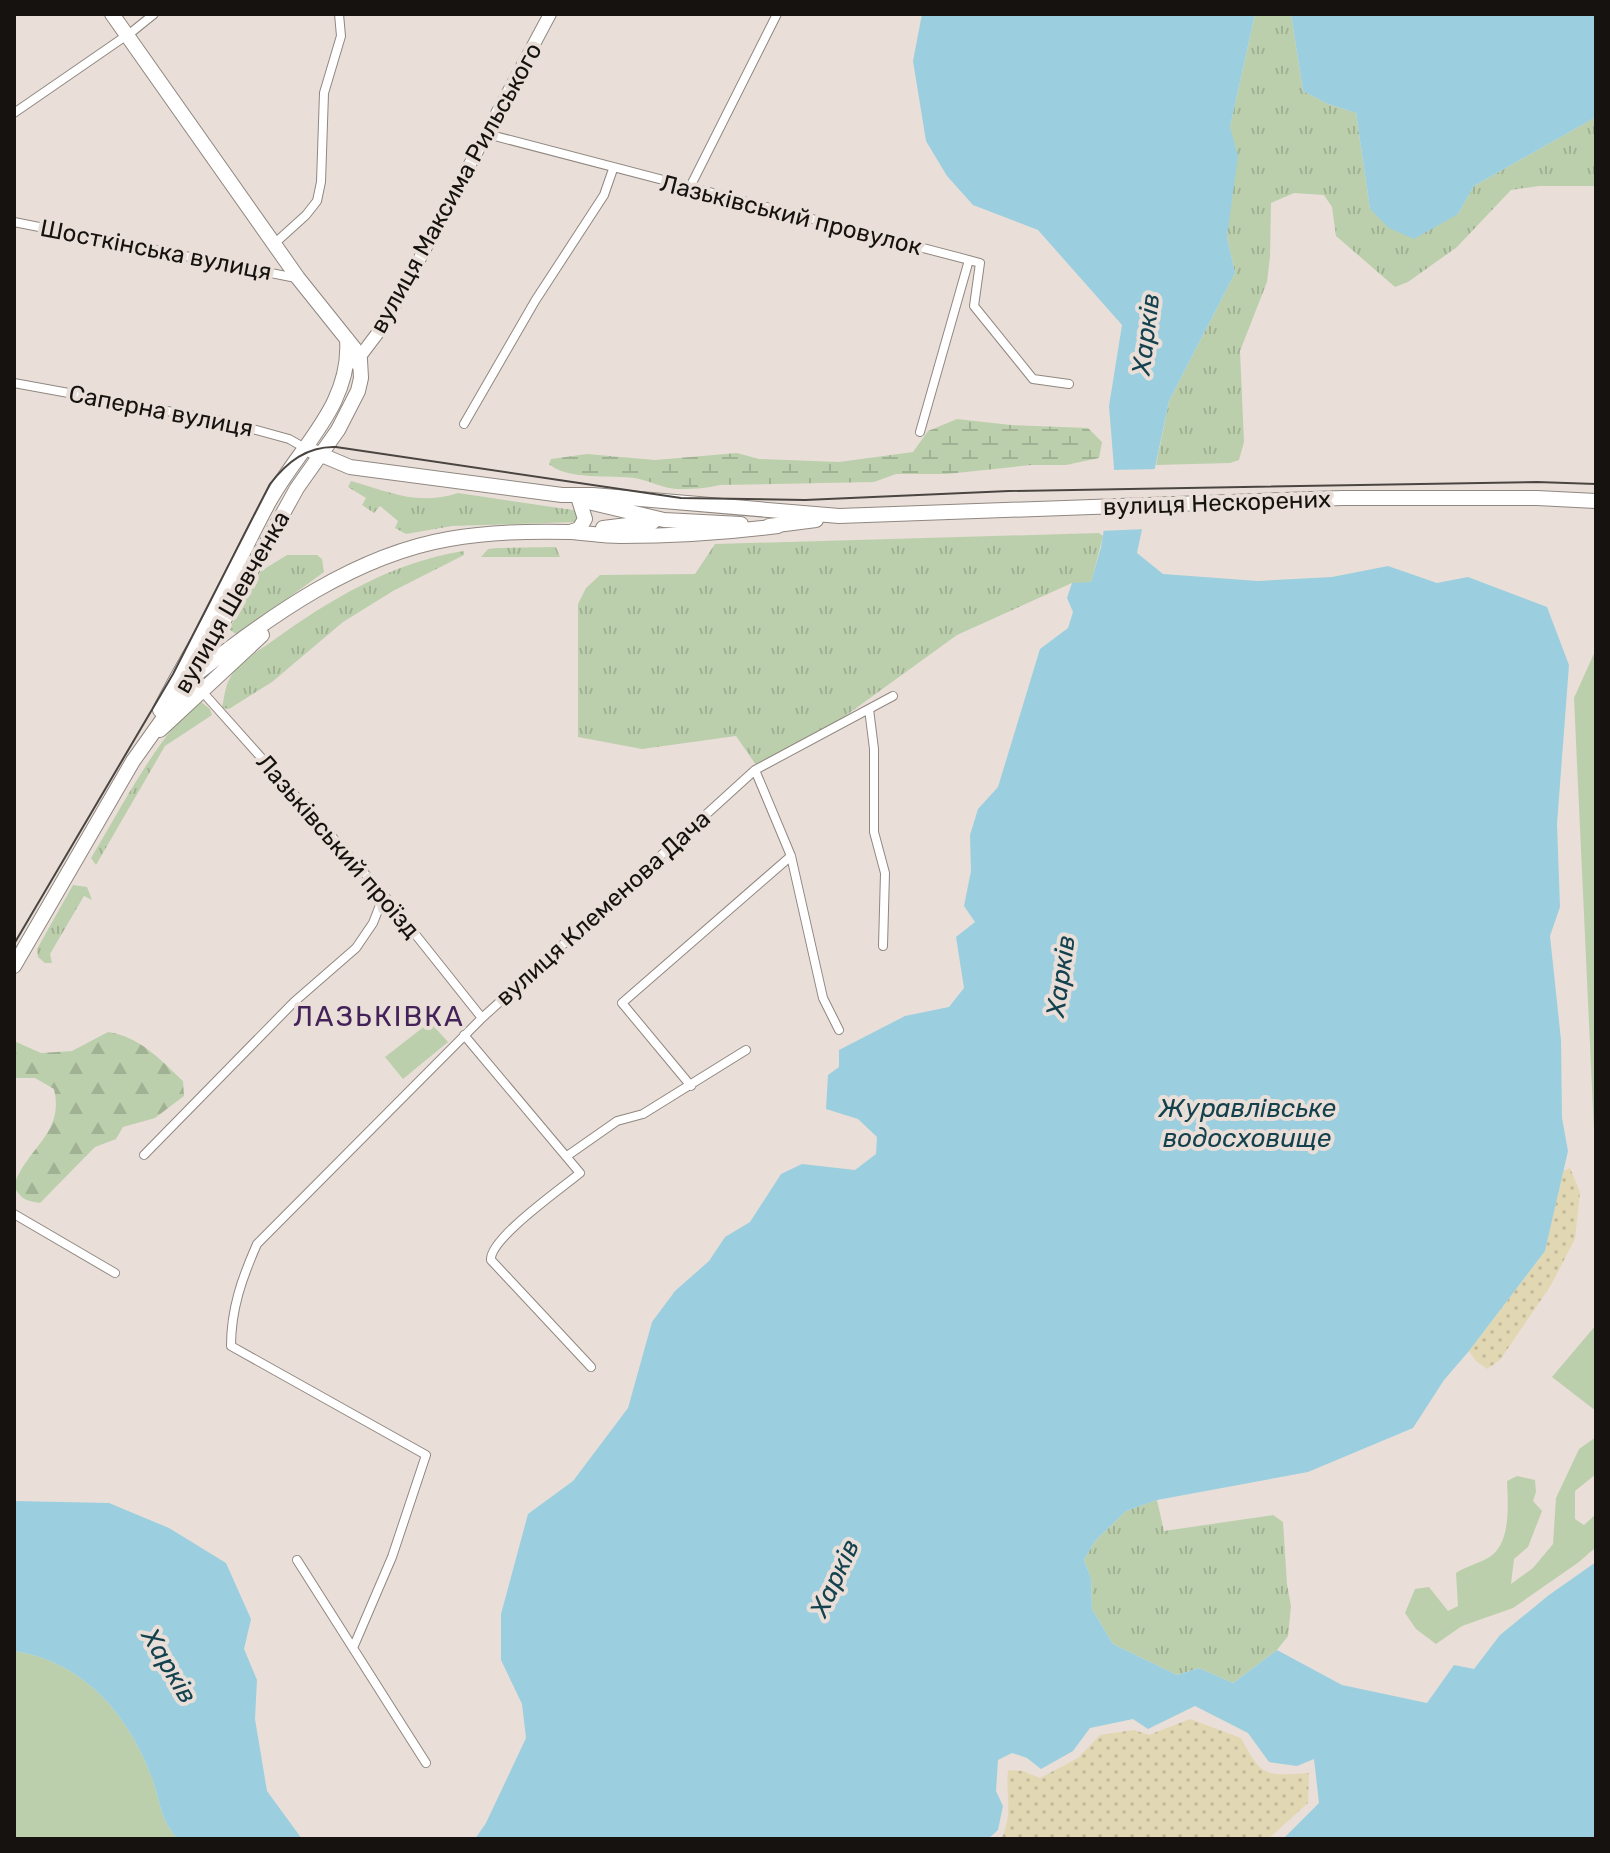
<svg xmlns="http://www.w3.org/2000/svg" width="1610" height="1853" viewBox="0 0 1610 1853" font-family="Rubik,sans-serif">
<defs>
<pattern id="grass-tufts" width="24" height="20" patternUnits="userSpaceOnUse" patternTransform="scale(2)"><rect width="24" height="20" fill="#bccfac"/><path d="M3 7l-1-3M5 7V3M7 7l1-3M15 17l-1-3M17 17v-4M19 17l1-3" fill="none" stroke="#a1b193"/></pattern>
<pattern id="forest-firs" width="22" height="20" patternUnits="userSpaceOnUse" patternTransform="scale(2)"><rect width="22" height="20" fill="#bccfac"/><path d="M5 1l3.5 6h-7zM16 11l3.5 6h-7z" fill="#a1b193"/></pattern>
<pattern id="wetland-marsh" width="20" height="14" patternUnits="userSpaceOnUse" patternTransform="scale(2)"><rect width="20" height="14" fill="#bccfac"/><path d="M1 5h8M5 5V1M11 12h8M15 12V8" fill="none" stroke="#a1b193"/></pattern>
<pattern id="sand-dots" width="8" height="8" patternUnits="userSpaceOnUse" patternTransform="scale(2)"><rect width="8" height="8" fill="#e1d8b3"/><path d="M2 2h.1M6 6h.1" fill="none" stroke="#c0b899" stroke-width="1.8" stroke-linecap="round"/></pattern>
</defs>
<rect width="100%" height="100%" fill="#e9dfd8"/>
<path fill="url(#grass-tufts)" d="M 1255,14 L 1291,14 L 1303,91 L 1328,104 L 1356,113 L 1370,209 L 1458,214 L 1474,186 L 1596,117 L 1596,186 L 1539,186 L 1511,190 L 1457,247 L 1408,282 L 1395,287 L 1336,236 L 1332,207 L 1324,195 L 1294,193 L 1271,203 L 1270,257 L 1267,282 L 1240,351 L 1244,442 L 1239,460 L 1230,463 L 1156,465 L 1169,401 L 1235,273 L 1227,237 L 1230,127 Z
M 351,481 C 390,492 417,506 458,493 L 580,511 L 577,522 L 452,526 L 406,534 L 395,528 L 398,521 L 380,506 L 374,513 L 362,505 L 366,498 L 348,487 Z
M 1099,533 L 1103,536 L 1091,583 L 1072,583 L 957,635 L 830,727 L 756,765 L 736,736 L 642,749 L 578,737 L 578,604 L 586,588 L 600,575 L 695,574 L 715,544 Z
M 556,547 L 560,557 L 481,557 L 488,549 L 497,548 Z
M 464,551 L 464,555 L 393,591 L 343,622 L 272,682 L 229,709 L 222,708 C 224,699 225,686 230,678 C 237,664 258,651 271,642 C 329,600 392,562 464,551 Z
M 287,555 L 317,555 L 322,559 L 324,572 L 237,635 L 229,629 L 261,571 Z
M 200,701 L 210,709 L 212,715 L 165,746 L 96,865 L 91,858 C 118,814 161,729 200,701 Z
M 73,885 L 87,887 L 92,900 L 84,896 L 50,954 L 52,963 L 45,963 L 38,957 L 37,949 Z
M 1157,1500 L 1164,1531 L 1273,1515 L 1283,1522 L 1287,1584 L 1291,1606 L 1288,1636 L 1277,1650 L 1233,1683 L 1199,1668 L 1177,1675 L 1113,1644 L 1092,1609 L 1091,1578 L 1084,1560 L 1095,1541 L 1126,1511 Z"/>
<path fill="url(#forest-firs)" d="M 108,1032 C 139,1036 161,1060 183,1081 L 184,1096 L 155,1118 L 123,1127 L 116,1139 L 95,1147 L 40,1203 C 27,1201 20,1199 14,1186 C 26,1148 65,1134 54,1089 L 35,1078 L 14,1078 L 14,1041 L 41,1053 L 72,1051 Z"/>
<path fill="url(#wetland-marsh)" d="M 957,419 L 1011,425 L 1088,428 L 1102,442 L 1099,458 L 1066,465 L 1031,465 L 947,474 L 896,474 L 874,482 L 720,485 C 704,489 692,489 676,489 C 662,488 648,480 634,478 C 611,475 566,480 549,464 L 551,459 L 587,454 L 655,460 L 737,453 L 759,459 L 839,462 L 913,452 L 928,431 Z"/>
<path fill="url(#sand-dots)" d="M 1570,1168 L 1580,1192 L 1575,1239 L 1551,1285 L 1500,1360 L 1487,1369 L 1476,1361 L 1469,1351 L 1545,1251 L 1563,1171 Z
M 1190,1719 L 1241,1738 C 1262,1778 1266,1776 1309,1773 L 1308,1803 L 1268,1839 L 1001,1839 C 1014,1813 1005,1797 1008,1770 L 1023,1771 L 1040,1778 L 1078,1758 L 1100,1735 L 1134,1730 L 1149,1735 Z"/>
<path fill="#bccfac" d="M 1596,649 L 1596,1175 L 1574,698 Z
M 430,1022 L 448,1042 L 403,1079 L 385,1057 Z
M 1596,1325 L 1596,1411 L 1552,1377 Z
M 1596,1437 L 1596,1474 L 1575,1491 L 1575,1519 L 1584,1525 L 1596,1514 L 1596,1547 L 1579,1562 L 1513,1608 L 1462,1626 L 1436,1644 L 1416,1629 L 1405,1613 L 1415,1589 L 1429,1587 L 1448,1611 L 1458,1606 L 1456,1573 C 1466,1566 1481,1563 1491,1556 C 1511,1542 1508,1503 1507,1481 L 1517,1476 L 1535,1480 L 1536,1492 L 1533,1501 L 1542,1511 L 1528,1547 L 1514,1559 L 1511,1584 L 1533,1568 L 1553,1544 L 1556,1498 L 1579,1449 Z
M 14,1651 C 84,1662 128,1714 152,1778 C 160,1800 160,1821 178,1839 L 14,1839 Z"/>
<path fill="#9bcfdf" d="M 922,14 L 1255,14 L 1230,127 L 1238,156 L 1227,237 L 1235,273 L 1169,401 L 1137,553 L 1163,574 L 1258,581 L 1332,577 L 1388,566 L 1437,583 L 1468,577 L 1547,607 L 1569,665 L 1557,824 L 1560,907 L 1550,936 L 1561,1040 L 1562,1118 L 1568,1151 L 1545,1251 L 1469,1351 L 1444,1380 L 1413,1428 L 1308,1472 L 1157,1500 L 1126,1511 L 1095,1541 L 1084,1560 L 1091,1578 L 1092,1609 L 1113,1644 L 1177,1675 L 1199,1668 L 1233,1683 L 1277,1650 L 1342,1685 L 1427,1703 L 1454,1665 L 1474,1669 L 1500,1635 L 1549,1595 L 1596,1562 L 1596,1839 L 1283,1839 L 1319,1803 L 1314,1759 L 1297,1766 L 1269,1762 L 1248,1733 L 1195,1706 L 1148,1729 L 1133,1719 L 1090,1728 L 1073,1751 L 1041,1769 L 1027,1758 L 1012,1753 L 998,1760 L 996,1791 L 1003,1806 L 998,1830 L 988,1839 L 475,1839 L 486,1823 L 526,1738 L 522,1704 L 501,1660 L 501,1614 L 528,1514 L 573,1481 L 628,1408 L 652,1322 L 675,1291 L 709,1261 L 725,1237 L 750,1222 L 781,1174 L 802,1164 L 855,1170 L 876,1154 L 877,1137 L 858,1119 L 826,1109 L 828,1075 L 839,1067 L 839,1050 L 905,1016 L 949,1007 L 964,988 L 956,937 L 975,922 L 964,906 L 971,871 L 970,835 L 978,809 L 998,787 L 1040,649 L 1068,628 L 1073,612 L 1067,598 L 1072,583 L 1091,582 L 1101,547 L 1114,468 L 1109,406 L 1122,325 L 1038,230 L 973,205 L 947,176 L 926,141 L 913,61 Z
M 1291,14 L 1596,14 L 1596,117 L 1474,186 L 1458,214 L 1414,239 L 1389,228 L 1370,209 L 1356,113 L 1328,104 L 1303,91 Z
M 14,1501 L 109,1503 L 169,1528 L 226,1563 L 251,1619 L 244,1649 L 257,1680 L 255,1719 L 267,1791 L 302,1839 L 178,1839 C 160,1821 160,1800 152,1778 C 128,1714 84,1662 14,1651 Z"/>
<path fill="#e9dfd8" d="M 1159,469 L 1146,529 L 1100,531 L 1110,470 Z"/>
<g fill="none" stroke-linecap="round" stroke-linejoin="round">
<g stroke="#908780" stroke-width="10">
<path id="minor" d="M 14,113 L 133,31 L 154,14
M 487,134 L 969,260 L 920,432
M 689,189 L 777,14
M 14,222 L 296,278
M 274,244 L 306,215 L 317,201 L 321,182 L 324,93 L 341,36 L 339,14
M 969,260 L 980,263 L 974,306 L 1033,379 L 1069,384
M 14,383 L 227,422 L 289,439 L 305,448
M 464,424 L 535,301 L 604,195 L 613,169
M 199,688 L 384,895 L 482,1018
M 869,709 L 874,749 L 874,832 L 885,873 L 883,946
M 755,770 L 791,856 L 823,998 L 839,1030
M 464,1035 L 580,1173 C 562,1188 489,1239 491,1260 L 591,1367
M 691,1086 L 622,1003 L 791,856
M 144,1155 L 294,1002 L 356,948 L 373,923 L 384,895
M 567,1156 L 617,1121 L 643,1114 L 746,1050
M 14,1214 L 115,1273
M 297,1560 L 426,1763
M 353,1648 L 392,1557 L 426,1455 L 231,1346 C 231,1309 242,1278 257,1244 L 482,1018 L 755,770 L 893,696"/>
</g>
<g stroke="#908780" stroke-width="14">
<path id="secondary" d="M 355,363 L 386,322 L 550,14"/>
</g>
<g stroke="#908780" stroke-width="16">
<path id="primary" d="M 305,448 L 350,467 L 562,495 L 593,495 L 839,516 L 1342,498 L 1537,498 L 1596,501
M 584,501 L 664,520 L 741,524
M 769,526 L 816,520
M 603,528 L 653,522
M 570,532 L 579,529 L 585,519 L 579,500
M 199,672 C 271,615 356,555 449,539 C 488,532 532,531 571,532 C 587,533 603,536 620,536 C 673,536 725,533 778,526
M 160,710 C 175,680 192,652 208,623 C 229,583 247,542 269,502 C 298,448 352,406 347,339
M 160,730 L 262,635
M 14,966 L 133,761 L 192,678 L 297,488 L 338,430 L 358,391 L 361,378 L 360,360 L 354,348 L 298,278 L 112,14"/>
</g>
<use href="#minor" stroke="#fff" stroke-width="8"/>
<use href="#secondary" stroke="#fff" stroke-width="12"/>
<use href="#primary" stroke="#fff" stroke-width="14"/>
<path stroke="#4a4541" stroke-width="2" d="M 14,944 L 173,674 L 270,484 C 287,462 307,446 336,447 L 681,498 L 805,500 L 1009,491 L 1537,482 L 1596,484"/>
</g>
<g text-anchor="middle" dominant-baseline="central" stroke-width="8" stroke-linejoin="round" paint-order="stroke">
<g font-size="24" fill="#15120f" stroke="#e9dfd8">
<text transform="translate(456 188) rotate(-61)">вулиця Максима Рильського</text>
<text transform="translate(791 215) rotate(14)">Лазьківський провулок</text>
<text transform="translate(156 250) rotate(11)">Шосткінська вулиця</text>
<text transform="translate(161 411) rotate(11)">Саперна вулиця</text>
<text transform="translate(1217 503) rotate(-2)">вулиця Нескорених</text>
<text transform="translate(232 602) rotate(-60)">вулиця Шевченка</text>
<text transform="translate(338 846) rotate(49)">Лазьківський проїзд</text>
<text transform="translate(603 908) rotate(-42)">вулиця Клеменова Дача</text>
</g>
<g font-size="26" font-style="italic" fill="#13414e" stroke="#e9dfd8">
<text transform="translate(1146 334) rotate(-83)">Харків</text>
<text transform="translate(1061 976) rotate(-82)">Харків</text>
<text x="1247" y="1108">Журавлівське<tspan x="1247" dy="30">водосховище</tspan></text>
<text transform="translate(835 1578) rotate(-65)">Харків</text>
<text transform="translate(169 1666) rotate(59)">Харків</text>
</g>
<g font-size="28" letter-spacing="2" fill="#43225a" stroke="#e9dfd8">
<text x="379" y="1016">ЛАЗЬКІВКА</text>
</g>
</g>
<rect width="1610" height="1853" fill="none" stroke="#15120f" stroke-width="32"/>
</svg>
